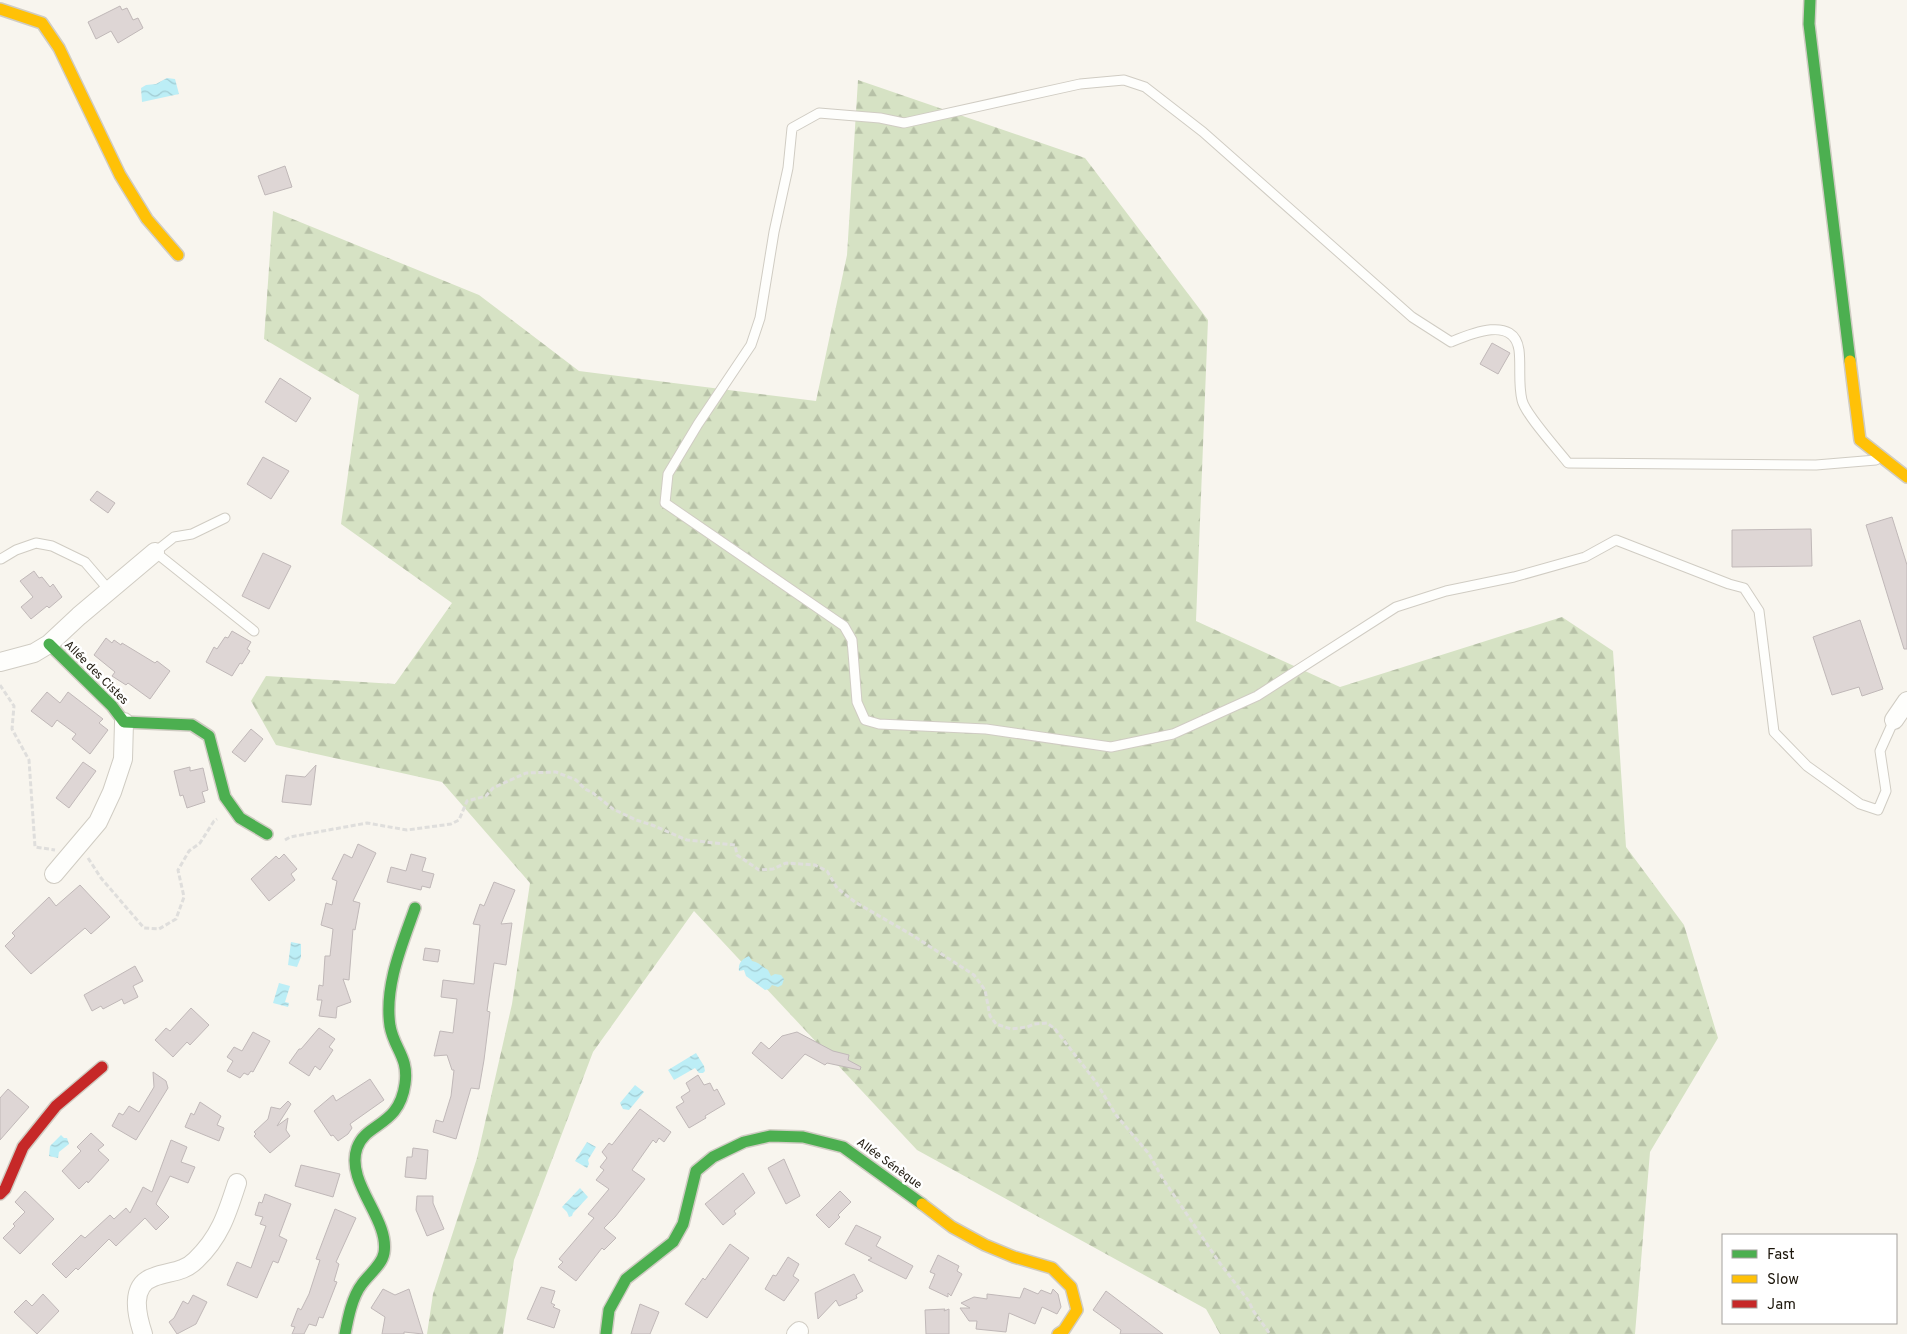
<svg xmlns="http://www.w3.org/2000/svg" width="1907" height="1334" viewBox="0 0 1907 1334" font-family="Overpass,sans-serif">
<defs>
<pattern id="forest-firs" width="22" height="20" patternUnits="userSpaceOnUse" patternTransform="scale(1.25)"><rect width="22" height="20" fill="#d6e2c4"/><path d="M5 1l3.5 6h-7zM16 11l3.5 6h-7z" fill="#b7c1a7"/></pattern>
<pattern id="water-waves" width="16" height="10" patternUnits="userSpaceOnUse" patternTransform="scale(1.25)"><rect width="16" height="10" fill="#bceef6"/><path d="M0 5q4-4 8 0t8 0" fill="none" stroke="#a1cbd2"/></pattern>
</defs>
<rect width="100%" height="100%" fill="#f8f5ee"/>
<path fill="url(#forest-firs)" d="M 858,80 L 1085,158 L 1208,320 L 1196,621 L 1340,687 L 1562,617 L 1613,651 L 1626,847 L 1684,925 L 1718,1038 L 1650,1152 L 1635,1334 L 1220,1334 L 1206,1309 L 917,1150 L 694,911 L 593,1052 L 514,1260 L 503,1334 L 427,1334 L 433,1294 L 477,1158 L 512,1004 L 530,883 L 442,782 L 276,745 L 251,701 L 266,676 L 395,684 L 452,603 L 341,524 L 359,395 L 264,339 L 273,211 L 479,295 L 579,371 L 816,401 L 847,255 Z"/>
<path fill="url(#water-waves)" d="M 167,78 L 175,79 L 179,94 L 142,102 L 141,88 L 146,85 L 156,84 Z
M 291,942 L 301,944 L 301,957 L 297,967 L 288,965 Z
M 749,956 L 752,961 C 759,962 762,967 768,970 L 771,976 L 775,974 L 781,975 L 784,979 L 782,985 L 778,987 L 772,985 L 769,989 L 765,990 L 746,976 L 744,970 L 739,971 C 738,963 742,959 749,956 Z
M 279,983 L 290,986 L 285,1002 L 289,1003 L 288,1007 L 273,1003 Z
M 696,1053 L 704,1066 L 705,1071 L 703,1073 L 699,1073 L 695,1068 L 674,1080 L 668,1070 Z
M 635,1085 L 644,1092 L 629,1110 L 623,1109 L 620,1103 Z
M 61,1135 L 64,1138 L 67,1138 L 69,1144 L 59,1152 L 58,1158 L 49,1156 L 50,1146 Z
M 587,1142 L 596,1147 L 588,1160 L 589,1164 L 587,1168 L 575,1161 Z
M 580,1188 L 588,1197 L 573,1213 L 572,1216 L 569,1217 L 567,1212 L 562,1207 Z"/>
<path fill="#ded6d5" stroke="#c0b8b8" d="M 120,6 L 122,10 L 127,8 L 133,20 L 138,18 L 143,28 L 118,43 L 111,31 L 96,39 L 88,22 Z
M 285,166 L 292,187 L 265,195 L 258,176 Z
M 1492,343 L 1510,353 L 1498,374 L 1480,364 Z
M 280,378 L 311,398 L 296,422 L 265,402 Z
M 263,457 L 289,471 L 271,499 L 247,484 Z
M 97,491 L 115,503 L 108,513 L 90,500 Z
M 1892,517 L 1907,565 L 1907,649 L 1904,649 L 1866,525 Z
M 1811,529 L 1812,566 L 1732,567 L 1732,530 Z
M 263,553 L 291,566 L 269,609 L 242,596 Z
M 34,571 L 39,578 L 42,577 L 50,587 L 53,584 L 62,597 L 49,608 L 47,606 L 31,619 L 21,607 L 33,597 L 20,581 Z
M 1860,620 L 1883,689 L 1862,696 L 1859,687 L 1832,695 L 1813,637 Z
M 232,631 L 251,642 L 247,649 L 250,651 L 242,664 L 240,663 L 232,676 L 206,662 L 214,647 L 217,649 L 225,637 L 228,638 Z
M 106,638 L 112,643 L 114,640 L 121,645 L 122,643 L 155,663 L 157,661 L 170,671 L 150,699 L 128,683 L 126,685 L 112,676 L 115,672 L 94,655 Z
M 47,692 L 60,703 L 68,692 L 103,719 L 99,723 L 108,730 L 90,754 L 72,739 L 76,734 L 57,720 L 52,727 L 31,711 Z
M 251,729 L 263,739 L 245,762 L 232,752 Z
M 83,762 L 96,771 L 69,808 L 56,798 Z
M 316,765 L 311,805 L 282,802 L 286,775 L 305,777 Z
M 190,767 L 190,771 L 203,768 L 208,790 L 202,792 L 205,802 L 187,808 L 183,795 L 180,796 L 174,771 Z
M 358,844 L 376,853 L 353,901 L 360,903 L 355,930 L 353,929 L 349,980 L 343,979 L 351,1002 L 337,1007 L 336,1018 L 319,1016 L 322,1000 L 317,1000 L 319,985 L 323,986 L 325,956 L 330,956 L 333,929 L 321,925 L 326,903 L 332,905 L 337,881 L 332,879 L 344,854 L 352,858 Z
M 284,854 L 297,869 L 291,874 L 295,880 L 269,901 L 251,879 L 276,856 L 279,859 Z
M 411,854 L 426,858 L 422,871 L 434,874 L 430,888 L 422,886 L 421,890 L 387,882 L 391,867 L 406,871 Z
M 494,882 L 515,890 L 501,924 L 512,923 L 506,965 L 494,963 L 487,1011 L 490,1012 L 484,1060 L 479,1089 L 471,1088 L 456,1139 L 433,1132 L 436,1120 L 443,1122 L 451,1096 L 454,1070 L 452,1070 L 447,1055 L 434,1056 L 440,1031 L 453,1033 L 457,999 L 441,997 L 443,980 L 474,984 L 480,925 L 473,924 L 480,904 L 484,906 Z
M 80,885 L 110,917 L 91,934 L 85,928 L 31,974 L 5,946 L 15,936 L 12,933 L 49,897 L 56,906 Z
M 425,948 L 440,950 L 438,962 L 423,960 Z
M 135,966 L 143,981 L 133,986 L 138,997 L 124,1004 L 122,999 L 103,1009 L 101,1006 L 92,1011 L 84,995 Z
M 191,1008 L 209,1025 L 190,1045 L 187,1042 L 173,1057 L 155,1040 L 166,1028 L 170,1031 Z
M 319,1028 L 335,1039 L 329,1047 L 333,1050 L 320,1070 L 315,1066 L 309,1076 L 289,1063 L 299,1049 L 301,1049 Z
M 253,1032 L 270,1041 L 253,1072 L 251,1071 L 248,1075 L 244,1073 L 240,1078 L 227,1071 L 233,1061 L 227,1057 L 234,1047 L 242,1051 Z
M 797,1032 L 833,1051 L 849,1055 L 848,1060 L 861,1067 L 860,1070 L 827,1063 L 825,1065 L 805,1054 L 782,1079 L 752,1053 L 761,1042 L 769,1049 L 782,1036 Z
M 153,1072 L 166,1081 L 168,1088 L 136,1140 L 112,1126 L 119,1113 L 123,1115 L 129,1106 L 139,1112 L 154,1087 Z
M 698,1075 L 704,1085 L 710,1083 L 714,1091 L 717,1089 L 725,1104 L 705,1116 L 706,1118 L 689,1128 L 676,1107 L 684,1102 L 681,1097 L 690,1091 L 686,1083 Z
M 370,1079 L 384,1100 L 350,1124 L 352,1128 L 348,1134 L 338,1141 L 333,1135 L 331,1136 L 314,1111 L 333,1095 L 336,1101 Z
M 8,1089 L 29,1107 L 0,1140 L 0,1098 Z
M 288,1101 L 291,1104 L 277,1126 L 288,1118 L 286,1130 L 290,1136 L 270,1153 L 254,1136 L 256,1134 L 254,1132 L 268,1119 L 271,1107 L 280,1109 Z
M 200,1102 L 221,1116 L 217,1125 L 224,1128 L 219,1141 L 185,1127 L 191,1113 L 194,1115 Z
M 640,1109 L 671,1132 L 664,1142 L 659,1138 L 656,1143 L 653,1140 L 632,1170 L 645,1179 L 615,1217 L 604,1228 L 616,1238 L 604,1250 L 602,1248 L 576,1281 L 558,1267 L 563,1262 L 559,1259 L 594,1218 L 588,1214 L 609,1189 L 596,1180 L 604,1170 L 600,1167 L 607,1158 L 602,1152 L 609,1143 L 612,1145 Z
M 91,1133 L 104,1145 L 98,1150 L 109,1160 L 88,1183 L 87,1181 L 79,1189 L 62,1171 L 81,1151 L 77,1147 Z
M 171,1140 L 187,1147 L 181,1162 L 195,1167 L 188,1183 L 170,1176 L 156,1204 L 169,1217 L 156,1230 L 145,1218 L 116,1246 L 109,1239 L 78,1270 L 76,1268 L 66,1278 L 52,1264 L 81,1235 L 85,1238 L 110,1215 L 114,1219 L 126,1208 L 130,1213 L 143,1187 L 152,1192 Z
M 413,1148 L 428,1150 L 426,1179 L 405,1177 L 407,1157 L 412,1157 Z
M 784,1159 L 800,1196 L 786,1204 L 768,1168 Z
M 301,1165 L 340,1174 L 333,1197 L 295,1186 Z
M 743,1173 L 755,1193 L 734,1211 L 736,1214 L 723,1225 L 705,1204 Z
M 25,1191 L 54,1219 L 20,1254 L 3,1238 L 15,1226 L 13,1224 L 25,1212 L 15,1202 Z
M 840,1191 L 851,1202 L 838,1215 L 840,1217 L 829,1228 L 816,1215 Z
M 265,1194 L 291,1204 L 279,1236 L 287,1240 L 278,1263 L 273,1261 L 257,1298 L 227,1285 L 237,1262 L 251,1268 L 266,1226 L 260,1224 L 263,1217 L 255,1215 L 259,1202 L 262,1203 Z
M 417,1196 L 433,1196 L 433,1203 L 444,1229 L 427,1236 L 416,1210 Z
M 335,1209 L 356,1218 L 336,1262 L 339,1264 L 334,1281 L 337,1282 L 323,1318 L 319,1317 L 316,1326 L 309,1324 L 304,1334 L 292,1334 L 295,1327 L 291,1326 L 298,1308 L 301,1310 L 309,1294 L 320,1260 L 316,1259 Z
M 856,1225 L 881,1237 L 876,1246 L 913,1266 L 906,1279 L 868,1260 L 872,1258 L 845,1244 Z
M 730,1244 L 749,1258 L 707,1318 L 685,1304 L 703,1278 L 705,1280 Z
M 938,1255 L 959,1266 L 957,1271 L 962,1274 L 951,1296 L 948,1293 L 948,1297 L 929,1288 L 935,1274 L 930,1272 Z
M 788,1257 L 799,1264 L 793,1276 L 799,1280 L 784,1301 L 765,1289 L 773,1275 L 776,1276 Z
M 854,1274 L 863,1291 L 856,1295 L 857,1298 L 839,1306 L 836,1300 L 818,1319 L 815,1293 Z
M 541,1287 L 555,1291 L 551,1303 L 555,1305 L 553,1307 L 560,1310 L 554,1328 L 527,1319 Z
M 1024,1288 L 1038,1294 L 1041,1290 L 1051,1294 L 1053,1289 L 1058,1294 L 1061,1307 L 1057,1314 L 1042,1307 L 1035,1324 L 1009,1313 L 1006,1332 L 976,1329 L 977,1321 L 969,1321 L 960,1308 L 970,1308 L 961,1303 L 974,1297 L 987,1299 L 987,1294 L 1020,1298 Z
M 383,1289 L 395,1295 L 409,1289 L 423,1334 L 404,1332 L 404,1334 L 382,1334 L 385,1317 L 371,1308 Z
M 1106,1291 L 1163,1334 L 1120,1334 L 1121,1330 L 1093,1310 Z
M 43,1294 L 59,1311 L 37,1334 L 14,1312 L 26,1300 L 32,1306 Z
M 193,1295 L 207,1302 L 196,1324 L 177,1334 L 169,1322 L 174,1318 L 183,1301 L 188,1304 Z
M 640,1304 L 659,1312 L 650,1334 L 631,1334 Z
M 945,1309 L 944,1311 L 949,1309 L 949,1334 L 926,1334 L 925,1310 Z"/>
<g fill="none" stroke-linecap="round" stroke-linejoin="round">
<g stroke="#d0ccc3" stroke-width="11">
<path id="lane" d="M 1876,460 L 1816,465 L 1568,463 C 1558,450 1525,414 1522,400 C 1518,384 1521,366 1519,350 C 1514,315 1470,334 1451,342 L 1412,317 L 1203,132 L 1145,87 L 1124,80 L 1080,84 L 904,123 L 880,118 L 819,113 L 792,128 L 788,168 L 774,232 L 760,318 L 751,345 L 698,424 L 668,474 L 665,503 L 844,626 L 852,640 L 857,702 L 865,720 L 879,724 L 986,729 L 1111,747 L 1173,734 L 1257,696 L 1396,607 L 1446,591 L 1514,577 L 1585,557 L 1616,540 L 1729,584 L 1744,588 L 1759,611 L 1774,732 L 1807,766 L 1860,804 L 1878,810 L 1886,791 L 1880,751 L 1894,720
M 225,518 L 192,534 L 174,537 L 155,552 L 254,631
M 1,559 L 16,550 L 36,543 L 52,546 L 85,562 L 109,590"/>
</g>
<g stroke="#d0ccc3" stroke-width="20">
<path id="street" d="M 0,662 L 34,653 L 49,644 L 79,616 L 155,552
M 1894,720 L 1907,701
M 54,874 L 98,822 L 112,792 L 123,759 L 124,722
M 143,1334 C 137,1316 129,1285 154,1277 C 169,1271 183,1273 196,1260 C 220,1237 227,1214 237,1183
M 796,1334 L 799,1331"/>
</g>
<g stroke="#d0ccc3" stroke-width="14">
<path id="fast" d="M 1810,0 L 1809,24 L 1850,361
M 49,644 L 112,706 L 124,722 L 192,725 L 209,736 L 225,797 L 240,818 L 267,834
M 345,1334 C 348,1318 352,1297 362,1284 C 369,1274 382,1265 384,1253 C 390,1219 345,1183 357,1148 C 366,1122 399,1127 405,1084 C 409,1057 394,1049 390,1026 C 384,986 402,945 415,908
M 606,1334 L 609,1310 L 626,1279 L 673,1242 L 683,1224 L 696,1171 L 713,1157 L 744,1142 L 770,1136 L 803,1137 L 843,1147 L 922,1204"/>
</g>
<g stroke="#d0ccc3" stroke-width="14">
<path id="slow" d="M 0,9 L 42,23 L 59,48 L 120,175 L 147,219 L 178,255
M 1850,361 L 1860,440 L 1907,477
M 922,1204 L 952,1227 L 985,1245 L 1014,1257 L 1052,1268 L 1071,1287 L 1077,1310 L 1064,1330 L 1058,1334"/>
</g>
<g stroke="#d0ccc3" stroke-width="14">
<path id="jam" d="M 0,1194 L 5,1189 L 23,1147 L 56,1106 L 102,1067"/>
</g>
<path stroke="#dfdedc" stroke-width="3" stroke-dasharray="5 2.5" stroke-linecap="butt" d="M 0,685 L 14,706 L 12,729 L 29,760 L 35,847 L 55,850
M 285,840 L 290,837 L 367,823 L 407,830 L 451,824 L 459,820 L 467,801 L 486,796 L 493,788 L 526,773 L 556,772 L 576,780 L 585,789 L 593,793 L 613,809 L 636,820 L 652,825 L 687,840 L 735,845 L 737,855 L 759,870 L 773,869 L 786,863 L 815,865 L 827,871 L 837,888 L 855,902 L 912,935 L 974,975 L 985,990 L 990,1016 L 996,1024 L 1011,1029 L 1027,1027 L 1034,1024 L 1047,1023 L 1055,1029 L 1096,1082 L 1116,1115 L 1149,1154 L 1163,1179 L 1219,1262 L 1248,1300 L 1254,1312 L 1270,1334
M 88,858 L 101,878 L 144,928 L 159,929 L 176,919 L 184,897 L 178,870 L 189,851 L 200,843 L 214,821 L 217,819"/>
<use href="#lane" stroke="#fefefc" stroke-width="9"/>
<use href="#street" stroke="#fefefc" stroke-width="18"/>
<use href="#fast" stroke="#4caf50" stroke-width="11"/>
<use href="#slow" stroke="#ffc107" stroke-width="11"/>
<use href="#jam" stroke="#c62828" stroke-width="11"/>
</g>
<g text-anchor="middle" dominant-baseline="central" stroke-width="5" stroke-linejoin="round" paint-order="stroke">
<g font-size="12" fill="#1b150a" stroke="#fff">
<text transform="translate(96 673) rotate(45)">Allée des Cistes</text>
<text transform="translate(889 1164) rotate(36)">Allée Sénèque</text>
</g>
</g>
<rect x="1722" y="1234" width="175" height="90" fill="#ffffff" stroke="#a4a19d"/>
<rect x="1732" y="1250" width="25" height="8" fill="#4caf50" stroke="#a4a19d"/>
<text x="1767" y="1259" font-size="15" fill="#1b150a">Fast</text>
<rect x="1732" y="1275" width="25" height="8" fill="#ffc107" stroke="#a4a19d"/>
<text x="1767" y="1284" font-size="15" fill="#1b150a">Slow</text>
<rect x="1732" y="1300" width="25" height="8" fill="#c62828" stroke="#a4a19d"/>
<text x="1767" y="1309" font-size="15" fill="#1b150a">Jam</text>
</svg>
